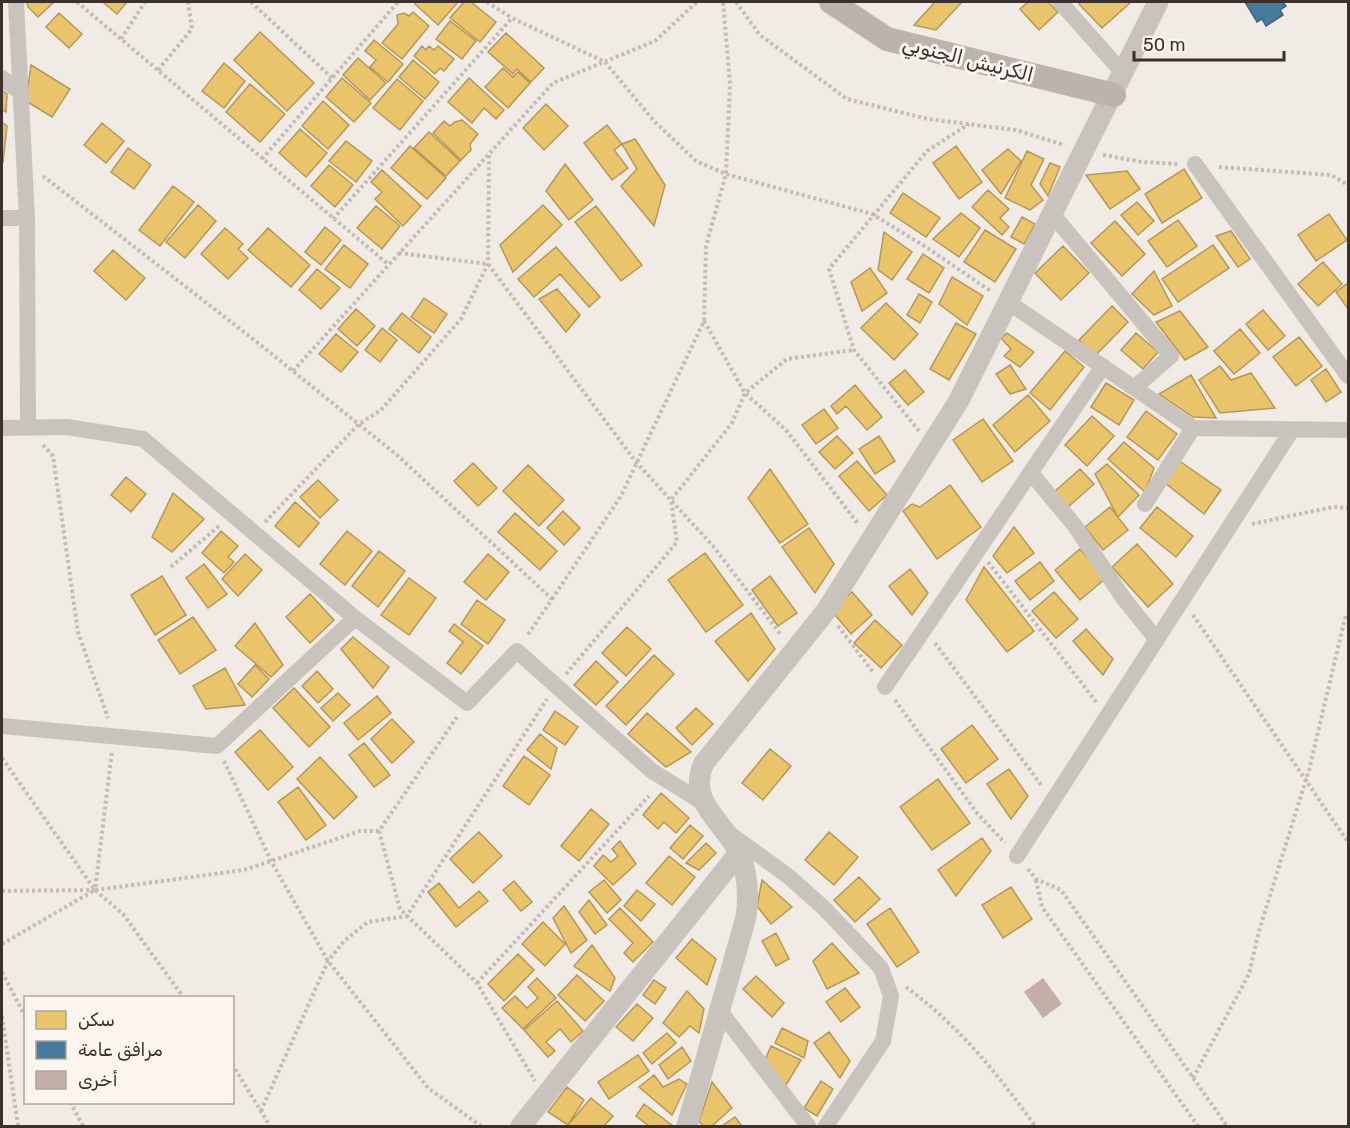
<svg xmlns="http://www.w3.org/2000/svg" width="1350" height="1128" viewBox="0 0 1350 1128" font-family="Rubik,Vazirmatn,sans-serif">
<rect width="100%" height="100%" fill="#f0ebe5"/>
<path fill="#e9c46a" stroke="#b59857" stroke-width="1.5" d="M 27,2 L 54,2 L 38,17 L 28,7 Z
M 105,2 L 127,2 L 117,14 L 104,3 Z
M 417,2 L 458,2 L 438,25 L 415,4 Z
M 464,2 L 471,2 L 496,22 L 480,42 L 450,18 Z
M 935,2 L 962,2 L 936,30 L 914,25 Z
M 1028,2 L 1048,2 L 1058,12 L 1039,30 L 1020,9 Z
M 1081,2 L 1131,2 L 1102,28 L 1079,4 Z
M 413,12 L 429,26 L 402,59 L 382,43 L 398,24 L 397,15 L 404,13 L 409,16 Z
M 59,13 L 82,34 L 69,48 L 46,27 Z
M 450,21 L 476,41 L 462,59 L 436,39 Z
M 260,32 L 314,83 L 287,111 L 234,60 Z
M 506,33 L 544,68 L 531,82 L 517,69 L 513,74 L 488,52 Z
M 374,40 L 403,64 L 388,82 L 370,67 L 376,60 L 365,51 Z
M 422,46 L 426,50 L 429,46 L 434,50 L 438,46 L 454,59 L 444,71 L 440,68 L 435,74 L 414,56 Z
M 358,58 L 386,83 L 370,100 L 343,75 Z
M 413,60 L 439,82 L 425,99 L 399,77 Z
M 224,63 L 245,81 L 224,108 L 202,91 Z
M 31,65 L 70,89 L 52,117 L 26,101 Z
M 503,68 L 513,77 L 518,72 L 530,83 L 508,108 L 485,87 Z
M 342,78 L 371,103 L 354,122 L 326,97 Z
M 469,78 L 504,110 L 496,119 L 484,108 L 472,123 L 448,102 Z
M 397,79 L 423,101 L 400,130 L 373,108 Z
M 250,84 L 285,114 L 260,142 L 226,112 Z
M 2,90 L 7,94 L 6,112 L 2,109 Z
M 323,101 L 349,125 L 328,149 L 302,126 Z
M 546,104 L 568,126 L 544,150 L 523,128 Z
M 462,120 L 478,134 L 470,144 L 471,150 L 461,160 L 433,133 L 444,121 L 450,126 L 455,122 Z
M 2,122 L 7,126 L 3,162 L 2,161 Z
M 102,123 L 124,141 L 106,163 L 84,145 Z
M 607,125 L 622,144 L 614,150 L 628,168 L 612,180 L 584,143 Z
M 300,129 L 327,153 L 306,177 L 279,153 Z
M 429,132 L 460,161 L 446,176 L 414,148 Z
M 635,139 L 665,185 L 654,226 L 621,186 L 637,169 L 622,144 Z
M 346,141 L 372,161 L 356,182 L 329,161 Z
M 410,146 L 446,178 L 427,199 L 391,168 Z
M 956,146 L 982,182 L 959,199 L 933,163 Z
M 128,148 L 151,165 L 134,189 L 111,172 Z
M 1008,149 L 1021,161 L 1001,194 L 982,170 Z
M 1027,151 L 1044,159 L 1031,185 L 1043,200 L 1030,210 L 1005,198 Z
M 1050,163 L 1060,167 L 1048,196 L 1040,184 Z
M 565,164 L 593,200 L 569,220 L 546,191 Z
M 329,165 L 353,185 L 335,207 L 311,186 Z
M 1184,169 L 1202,198 L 1162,223 L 1145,194 Z
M 382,170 L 421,206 L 403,226 L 375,199 L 382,192 L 371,182 Z
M 1127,171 L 1140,189 L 1110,209 L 1086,175 Z
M 173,186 L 194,202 L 160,246 L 139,230 Z
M 988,190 L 1009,209 L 1000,218 L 1009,227 L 1002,235 L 972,207 Z
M 903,193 L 940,218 L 926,237 L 890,213 Z
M 1137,202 L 1154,221 L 1138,235 L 1121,215 Z
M 198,205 L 216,221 L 185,258 L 166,242 Z
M 543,205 L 562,225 L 513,272 L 500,245 Z
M 376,206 L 400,226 L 382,249 L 357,228 Z
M 596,206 L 642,265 L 621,281 L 575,222 Z
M 961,213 L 980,228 L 959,257 L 933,239 Z
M 1329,214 L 1347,240 L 1316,261 L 1298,235 Z
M 1022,217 L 1035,224 L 1024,244 L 1011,237 Z
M 1178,220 L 1197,246 L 1167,267 L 1148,241 Z
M 1115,221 L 1145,254 L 1122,276 L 1091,243 Z
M 325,227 L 341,240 L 321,265 L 305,252 Z
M 225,228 L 243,244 L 238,249 L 248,258 L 228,279 L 201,254 Z
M 268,228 L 310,265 L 291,287 L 248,250 Z
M 985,230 L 1016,249 L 995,282 L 964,262 Z
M 1231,231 L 1250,259 L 1238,267 L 1216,236 Z
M 884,232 L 912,252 L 892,280 L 878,270 Z
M 344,245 L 368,264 L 350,288 L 325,269 Z
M 1213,245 L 1229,268 L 1178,302 L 1162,279 Z
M 1063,246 L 1089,273 L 1061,300 L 1035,273 Z
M 556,247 L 600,297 L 589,307 L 560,274 L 534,297 L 518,279 Z
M 113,250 L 145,278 L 126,300 L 94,271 Z
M 923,254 L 944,268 L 929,293 L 907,279 Z
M 1323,262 L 1342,284 L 1318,306 L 1298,284 Z
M 870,268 L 887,293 L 862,311 L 851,282 Z
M 317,269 L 340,288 L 321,309 L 299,290 Z
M 1154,271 L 1172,306 L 1154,315 L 1132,294 Z
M 952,277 L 983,296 L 967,325 L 939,304 Z
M 1348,283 L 1348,309 L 1336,292 Z
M 557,289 L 580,315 L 566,332 L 539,299 Z
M 919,294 L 932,302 L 920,323 L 907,315 Z
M 424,298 L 447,314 L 434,333 L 411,317 Z
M 886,303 L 918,334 L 894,360 L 861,328 Z
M 1112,306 L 1128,322 L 1095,356 L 1079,340 Z
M 356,309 L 375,326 L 357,346 L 338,329 Z
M 1263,310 L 1285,336 L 1268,350 L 1246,324 Z
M 1180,311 L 1208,347 L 1185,360 L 1156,322 Z
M 402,313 L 431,337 L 419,353 L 389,329 Z
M 956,323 L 976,334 L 949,380 L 930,369 Z
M 382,328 L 397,340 L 380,362 L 365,350 Z
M 1240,329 L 1260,353 L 1234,374 L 1214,351 Z
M 1007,333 L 1034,352 L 1020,367 L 1004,356 L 1011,349 L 1001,338 Z
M 1136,333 L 1158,352 L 1143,369 L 1121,350 Z
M 336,334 L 358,352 L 341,372 L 319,354 Z
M 1299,337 L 1322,366 L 1296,386 L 1273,357 Z
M 1065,351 L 1084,367 L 1050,410 L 1030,393 Z
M 1010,365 L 1026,389 L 1010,394 L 996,374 Z
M 1220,366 L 1231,380 L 1251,373 L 1275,408 L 1220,413 L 1199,380 Z
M 1326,369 L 1341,392 L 1326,402 L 1311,380 Z
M 905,370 L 924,392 L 908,405 L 889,383 Z
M 1191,375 L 1216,418 L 1193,417 L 1159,394 Z
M 1106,383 L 1134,400 L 1119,425 L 1091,407 Z
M 855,385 L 882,417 L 867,430 L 846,406 L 837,414 L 831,406 Z
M 1028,395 L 1050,421 L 1015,452 L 993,425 Z
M 824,409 L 838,428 L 816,444 L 802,425 Z
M 1146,411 L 1177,434 L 1158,460 L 1127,437 Z
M 1092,416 L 1114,436 L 1087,466 L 1065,445 Z
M 983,419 L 1013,461 L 982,482 L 953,440 Z
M 837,436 L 853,453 L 835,469 L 819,452 Z
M 879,436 L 895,461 L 875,474 L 859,449 Z
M 1124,442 L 1154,468 L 1145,492 L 1108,459 Z
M 1178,460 L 1221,490 L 1204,514 L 1164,482 Z
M 857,461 L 887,495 L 869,511 L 839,476 Z
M 473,463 L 497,488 L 478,506 L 454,481 Z
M 1107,464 L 1139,495 L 1118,517 L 1095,474 Z
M 528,465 L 564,500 L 539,526 L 503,491 Z
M 770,469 L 808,524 L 780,543 L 748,498 Z
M 1080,469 L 1094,484 L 1068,507 L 1054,492 Z
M 126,477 L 146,494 L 131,512 L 111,495 Z
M 318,480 L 338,500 L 320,518 L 300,497 Z
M 950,485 L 981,527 L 937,559 L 903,511 L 912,504 L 920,507 Z
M 173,493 L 204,519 L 172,552 L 152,537 Z
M 295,502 L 319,523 L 299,547 L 275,526 Z
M 1110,507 L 1128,530 L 1103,550 L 1085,527 Z
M 1157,507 L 1193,536 L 1176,557 L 1140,528 Z
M 563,511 L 580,528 L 564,545 L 547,528 Z
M 515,513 L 557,551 L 540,570 L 498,532 Z
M 1014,527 L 1034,553 L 1007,573 L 993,556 Z
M 809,528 L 834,564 L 815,593 L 782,547 Z
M 221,531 L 238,546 L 228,557 L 234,562 L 224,573 L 202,553 Z
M 347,531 L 372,551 L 345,585 L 320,564 Z
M 1137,544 L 1173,584 L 1148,607 L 1112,567 Z
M 1080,549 L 1105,579 L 1080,600 L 1055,570 Z
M 379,551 L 405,571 L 378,607 L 352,586 Z
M 705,553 L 743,605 L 706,632 L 668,580 Z
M 245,554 L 262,570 L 238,596 L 222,579 Z
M 488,554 L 509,572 L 486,600 L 464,582 Z
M 1040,562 L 1054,581 L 1030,600 L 1015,581 Z
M 204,564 L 227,594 L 208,608 L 186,578 Z
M 984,567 L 1034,631 L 1007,652 L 966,600 Z
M 910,569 L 928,593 L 912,615 L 889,586 Z
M 162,576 L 186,615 L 155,635 L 131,595 Z
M 770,576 L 797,613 L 778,626 L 752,590 Z
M 409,578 L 436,598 L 409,635 L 381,615 Z
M 852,592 L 872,615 L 851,634 L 831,610 Z
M 1054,592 L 1078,619 L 1056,638 L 1032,611 Z
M 310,594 L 334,620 L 310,643 L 286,617 Z
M 477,600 L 505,620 L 488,644 L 461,624 Z
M 751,613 L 775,649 L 748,681 L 715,641 Z
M 193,617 L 216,650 L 180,674 L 158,640 Z
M 875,620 L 902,645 L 881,668 L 854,643 Z
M 255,623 L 283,665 L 271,677 L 235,646 Z
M 454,624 L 483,646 L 461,674 L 447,663 L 463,642 L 449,631 Z
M 627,627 L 651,649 L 626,676 L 602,653 Z
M 1086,629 L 1113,659 L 1103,675 L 1073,641 Z
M 353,637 L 389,667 L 373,688 L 341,649 Z
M 654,655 L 674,674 L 626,725 L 606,706 Z
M 596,661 L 618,682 L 596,705 L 574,685 Z
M 255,665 L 269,679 L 252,697 L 238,684 Z
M 225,668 L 245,705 L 206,709 L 193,686 Z
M 317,671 L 333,689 L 318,703 L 302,686 Z
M 294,688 L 330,727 L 309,747 L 273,708 Z
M 338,693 L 350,705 L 333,721 L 321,708 Z
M 377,696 L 391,713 L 358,740 L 344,723 Z
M 696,708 L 713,724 L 692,745 L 676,728 Z
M 555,711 L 578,727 L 565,745 L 543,730 Z
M 647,713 L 691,752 L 666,767 L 628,734 Z
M 392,719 L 414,742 L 392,763 L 371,739 Z
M 972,725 L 998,759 L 966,783 L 941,749 Z
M 260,730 L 293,767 L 268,790 L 235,752 Z
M 540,734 L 557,748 L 551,769 L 527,750 Z
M 364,743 L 390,775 L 374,787 L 349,755 Z
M 770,749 L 791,766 L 763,800 L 742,783 Z
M 524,756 L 550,775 L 529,805 L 503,786 Z
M 320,757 L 357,797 L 334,819 L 297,779 Z
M 1009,769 L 1028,796 L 1011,819 L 987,784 Z
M 938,779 L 970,823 L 932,850 L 900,807 Z
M 298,787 L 326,825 L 306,840 L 278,802 Z
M 661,793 L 689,818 L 676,833 L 664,822 L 658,829 L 643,815 Z
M 591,809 L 609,824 L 579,861 L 561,846 Z
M 690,825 L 703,836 L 683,859 L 670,848 Z
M 479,832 L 502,856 L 473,883 L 450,859 Z
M 829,832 L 858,857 L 834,885 L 805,860 Z
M 982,838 L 991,851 L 956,896 L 938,870 Z
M 620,841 L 636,864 L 613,885 L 594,866 L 603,855 L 611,862 L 618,856 L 612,849 Z
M 706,843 L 716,853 L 699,870 L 686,863 Z
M 669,856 L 695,877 L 672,905 L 646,883 Z
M 859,877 L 880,899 L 855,922 L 834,900 Z
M 604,880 L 621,900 L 607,913 L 589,892 Z
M 762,880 L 792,907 L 771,924 L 757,906 Z
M 514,881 L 532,902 L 521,911 L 503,890 Z
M 439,883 L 459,908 L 479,891 L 488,901 L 456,927 L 428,892 Z
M 1011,887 L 1032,919 L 1003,938 L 982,905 Z
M 637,890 L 655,904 L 641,921 L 624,906 Z
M 589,900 L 607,925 L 595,934 L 579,912 Z
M 564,906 L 587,940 L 571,953 L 553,918 Z
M 620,908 L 653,942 L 633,962 L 624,953 L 633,943 L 609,919 Z
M 890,908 L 919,952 L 897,967 L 867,924 Z
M 543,922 L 565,944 L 545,966 L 522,944 Z
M 776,933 L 789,959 L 776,966 L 762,941 Z
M 692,939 L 716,959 L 707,985 L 676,958 Z
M 832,943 L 859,973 L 827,989 L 813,961 Z
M 592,945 L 615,978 L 610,991 L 574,966 Z
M 518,954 L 534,970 L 504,1001 L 488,984 Z
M 577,975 L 604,1001 L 585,1021 L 558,995 Z
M 756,976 L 784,1003 L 772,1017 L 743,989 Z
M 537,978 L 556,998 L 523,1029 L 502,1008 L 515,996 L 527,1008 L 538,998 L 528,987 Z
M 654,980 L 666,988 L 655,1004 L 643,995 Z
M 845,988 L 860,1007 L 841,1022 L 826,1002 Z
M 687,991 L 704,1009 L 699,1033 L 690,1026 L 679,1037 L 663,1023 Z
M 557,1001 L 583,1031 L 571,1042 L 560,1029 L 546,1042 L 555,1051 L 548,1057 L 524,1030 Z
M 637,1004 L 653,1018 L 633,1041 L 616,1027 Z
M 782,1028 L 808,1041 L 804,1058 L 775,1043 Z
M 829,1032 L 850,1061 L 840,1078 L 814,1043 Z
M 667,1033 L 676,1043 L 652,1064 L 643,1053 Z
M 771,1046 L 801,1060 L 786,1085 L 764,1062 Z
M 682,1047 L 691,1061 L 668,1079 L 659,1065 Z
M 638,1055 L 649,1071 L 609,1099 L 598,1082 Z
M 654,1075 L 663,1087 L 679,1079 L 687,1084 L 672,1115 L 639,1087 Z
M 821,1081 L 833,1089 L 817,1116 L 804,1108 Z
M 712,1082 L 732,1108 L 712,1126 L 703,1126 L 699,1121 Z
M 567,1087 L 584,1100 L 568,1125 L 548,1112 Z
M 591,1098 L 613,1116 L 604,1126 L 570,1126 L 568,1125 Z
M 644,1104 L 673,1126 L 649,1126 L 636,1116 Z
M 735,1117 L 742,1126 L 722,1126 Z"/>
<path fill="#457b9d" stroke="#42647b" stroke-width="1.5" d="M 1245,2 L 1283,2 L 1286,6 L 1280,10 L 1283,15 L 1266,26 L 1262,19 L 1257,22 Z"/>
<path fill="#c3afa7" d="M 1043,978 L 1062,1004 L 1043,1018 L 1024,992 Z"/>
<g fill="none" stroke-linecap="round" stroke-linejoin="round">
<path stroke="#c2bbb6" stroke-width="4" stroke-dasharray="3 3" stroke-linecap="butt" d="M 77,2 L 389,265
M 251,2 L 332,78
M 487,2 L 512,18
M 736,2 L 760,35 L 847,99 L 928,119 L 1016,130 L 1064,145
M 121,39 L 145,2
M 158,70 L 192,29 L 188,2
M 1103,155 L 1142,162 L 1179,164
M 262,159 L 398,2
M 1219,167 L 1331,175 L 1348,185
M 43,176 L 253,339 L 397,455 L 552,599 L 527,636
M 333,219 L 512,18 L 605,62 L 654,121 L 696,161 L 726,174 L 872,214 L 926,247 L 992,292
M 399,253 L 488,264 L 636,462 L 713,546 L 781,635
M 704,321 L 745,393 L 786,430 L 859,525
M 293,371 L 553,83 L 655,41 L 697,2
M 919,431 L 854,350 L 829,269 L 927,151 L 969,124
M 43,445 L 53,456 L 78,632 L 108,718
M 265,522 L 359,424 L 381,410 L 461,319 L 488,264 L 489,154
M 1252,524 L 1333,507 L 1348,508
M 988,562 L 1097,703
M 171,567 L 220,525
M 552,599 L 621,496 L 704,321 L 706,246 L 726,174 L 730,84 L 723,2
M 1193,615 L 1348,842
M 838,626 L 873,672
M 935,643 L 1042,786
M 566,674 L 677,542 L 671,500 L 732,423 L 745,393 L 787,359 L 854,350
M 895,700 L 977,813 L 1005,843
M 457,717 L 379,831 L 400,909 L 477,983 L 535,1081
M 2,758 L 95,890 L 123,914 L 184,998
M 224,761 L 271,861 L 328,961 L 428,1088 L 481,1126
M 1028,869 L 1036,879 L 1061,890 L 1227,1126
M 1036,880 L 1042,907 L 1198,1126
M 2,891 L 95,890 L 112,751
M 2,944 L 95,890 L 244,870 L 360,831 L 379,831
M 2,972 L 26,1018
M 477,983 L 649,796
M 906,987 C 958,1025 998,1074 1035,1126
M 2,1016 L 18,1126
M 232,1064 L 270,1126
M 1193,1078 L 1249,974 L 1259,931 L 1309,770 L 1346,614 L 1348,614
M 70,1102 L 83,1126
M 261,1111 L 328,961 L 344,941 L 368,922 L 407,916 L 547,699"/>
<path stroke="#c9c3be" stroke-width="16" d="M 16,2 L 27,218 L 28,427
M 1060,2 L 1124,74
M 2,78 L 21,93
M 1195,164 L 1348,376
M 1053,215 L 1171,356 L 1134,388
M 2,218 L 27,218
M 1008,302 L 1193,428 L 1348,430
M 2,428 L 67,427 L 143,439 L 355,618 L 467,703 L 517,651 L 652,771 L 702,802
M 1031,473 L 1075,526 L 1124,599 L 1157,640
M 1145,504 L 1193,428
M 885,687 L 1103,366
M 2,726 L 217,746 L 355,618
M 730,834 L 788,876 L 824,908 L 881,968 L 891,996 L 883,1041 L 826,1126
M 1017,856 L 1292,430
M 720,1011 L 808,1126"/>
<path stroke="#c9c3be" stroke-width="21" d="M 521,1126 L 739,853
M 687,1126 L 746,917 C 749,895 748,873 739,853 C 724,821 686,802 704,763 L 826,611 L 958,402 L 1158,2"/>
<path stroke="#bab3ae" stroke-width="24" d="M 831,2 L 887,39 L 1114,95"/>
</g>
<g text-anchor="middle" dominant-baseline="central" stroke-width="6" stroke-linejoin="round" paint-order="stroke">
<g font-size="20" fill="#3b302b" stroke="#fbf5ee">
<text transform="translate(968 59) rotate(14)">الكرنيش الجنوبي</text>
</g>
</g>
<rect width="1350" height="1128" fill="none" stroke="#3b302b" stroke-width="6"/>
<rect x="24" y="996" width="210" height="108" fill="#fbf5ee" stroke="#aea6a0" stroke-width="1.5"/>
<rect x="36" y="1011" width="30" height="18" fill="#e9c46a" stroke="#aea6a0" stroke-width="1.5"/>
<text x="78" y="1026" font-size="18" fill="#3b302b">سكن</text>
<rect x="36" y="1041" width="30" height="18" fill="#457b9d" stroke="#aea6a0" stroke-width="1.5"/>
<text x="78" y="1056" font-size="18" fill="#3b302b">مرافق عامة</text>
<rect x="36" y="1071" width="30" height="18" fill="#c3afa7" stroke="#aea6a0" stroke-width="1.5"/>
<text x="78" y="1086" font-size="18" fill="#3b302b">أخرى</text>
<path d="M1134 51v9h150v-9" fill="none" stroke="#3b302b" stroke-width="3"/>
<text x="1143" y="51" font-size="18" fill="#3b302b" stroke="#fbf5ee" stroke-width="4.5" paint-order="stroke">50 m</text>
</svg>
